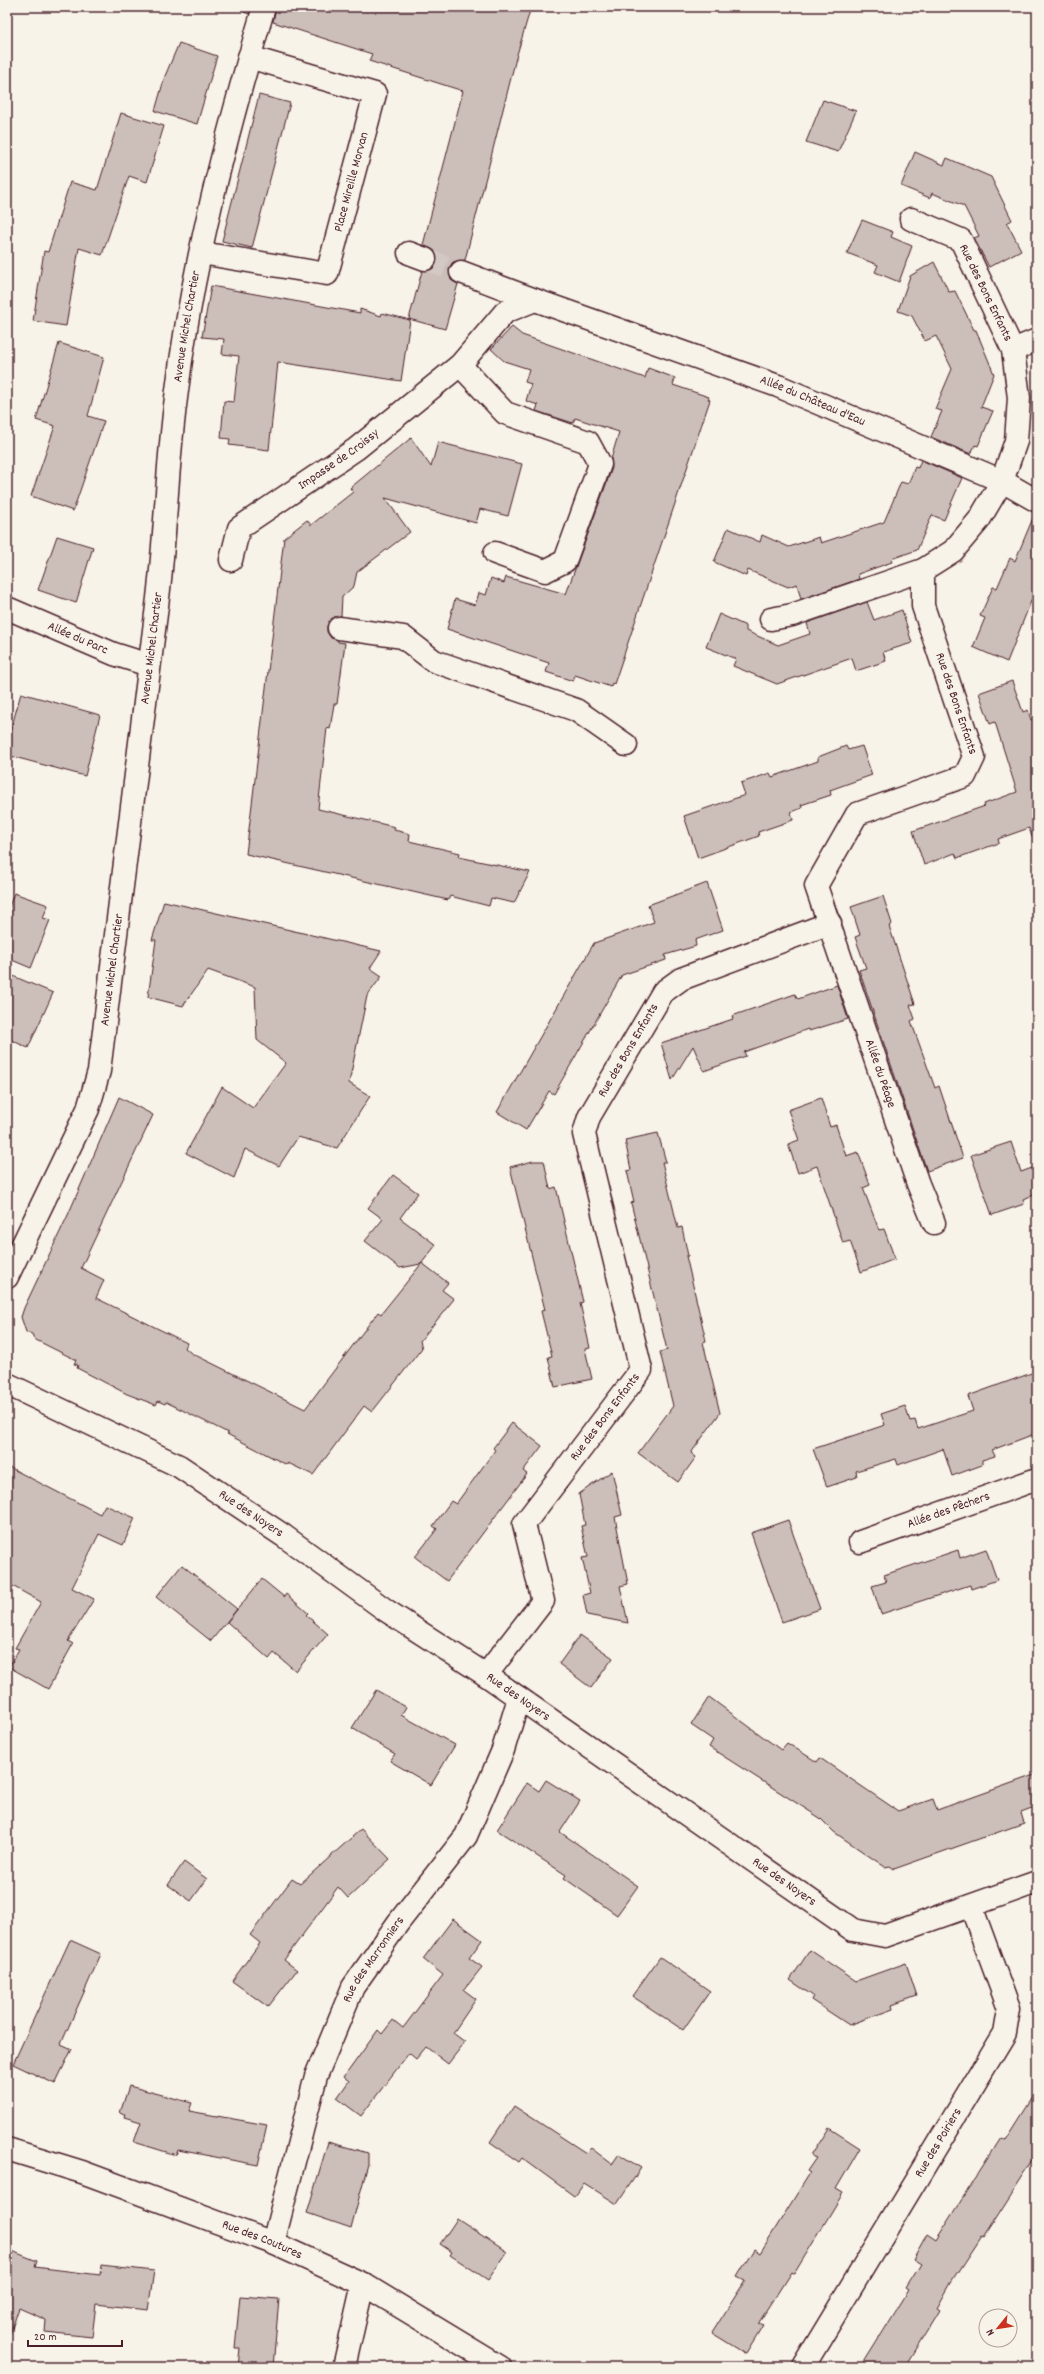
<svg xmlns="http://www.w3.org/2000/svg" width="1044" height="2374" viewBox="0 0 1044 2374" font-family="Dekko,sans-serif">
<rect width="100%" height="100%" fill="#f7f3e8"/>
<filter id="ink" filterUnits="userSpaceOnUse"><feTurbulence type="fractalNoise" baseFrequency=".025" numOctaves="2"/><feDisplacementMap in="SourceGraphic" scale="8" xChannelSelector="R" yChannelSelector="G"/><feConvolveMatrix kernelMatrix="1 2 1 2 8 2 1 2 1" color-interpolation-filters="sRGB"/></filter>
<g filter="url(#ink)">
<path fill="#ccbfb9" stroke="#4a1f2b" d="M 245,7 L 251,7 L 249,14 L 244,12 Z
M 276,7 L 531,7 L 516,58 L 465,260 L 453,262 L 449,268 L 451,280 L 458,284 L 445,329 L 409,319 L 422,271 L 433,269 L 437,263 L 435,251 L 423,245 L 463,91 L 369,61 L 372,54 L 273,22 Z
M 179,43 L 217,56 L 197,124 L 155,111 L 165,76 Z
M 259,95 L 290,103 L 252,248 L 222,241 Z
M 823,100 L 856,111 L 838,152 L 806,142 Z
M 121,113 L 164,126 L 147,182 L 129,176 L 102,255 L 79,248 L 66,326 L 33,321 L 44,251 L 48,252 L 70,182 L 97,190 Z
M 915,152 L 944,165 L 947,158 L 991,177 L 1012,220 L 1007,223 L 1021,250 L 989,267 L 974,238 L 979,236 L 964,206 L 932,193 L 930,198 L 901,186 Z
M 862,220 L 893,232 L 891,237 L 912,246 L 899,282 L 875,272 L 878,265 L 847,253 Z
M 934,262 L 949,292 L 955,291 L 974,330 L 976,330 L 994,374 L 981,407 L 993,411 L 978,446 L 975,445 L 971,454 L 931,437 L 942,411 L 935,409 L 952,369 L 936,336 L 925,341 L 912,316 L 898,311 L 910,276 Z
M 211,286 L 360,313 L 360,309 L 381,316 L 382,313 L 410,320 L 401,381 L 278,362 L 269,450 L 229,445 L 230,439 L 221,438 L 224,401 L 234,402 L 239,356 L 222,354 L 224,339 L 202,337 Z
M 512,327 L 522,335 L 645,378 L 648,368 L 675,378 L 673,385 L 709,397 L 708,399 L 710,400 L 614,684 L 612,683 L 611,687 L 575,675 L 573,681 L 546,672 L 549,663 L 447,629 L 455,599 L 475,605 L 479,593 L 486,595 L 491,578 L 504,583 L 506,577 L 566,594 L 612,468 L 611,459 L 619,432 L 575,418 L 573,423 L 536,411 L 538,405 L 526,401 L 531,384 L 525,382 L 529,369 L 504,361 L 491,349 Z
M 59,343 L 104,357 L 88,416 L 104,421 L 73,511 L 31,496 L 55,426 L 36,420 Z
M 411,438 L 431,467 L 438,442 L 522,464 L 508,516 L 480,509 L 476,523 L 385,498 L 410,532 L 357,572 L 354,586 L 342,597 L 341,616 L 334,617 L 327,626 L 327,632 L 331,638 L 338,640 L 338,642 L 345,643 L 337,704 L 334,704 L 330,729 L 327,728 L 318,809 L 395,827 L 394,830 L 410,834 L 409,841 L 460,853 L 459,857 L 530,872 L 514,903 L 491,898 L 489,906 L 450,896 L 448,900 L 246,854 L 284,538 L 307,520 L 311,525 L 353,492 L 350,488 Z
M 921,460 L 962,478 L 944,520 L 932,515 L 917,550 L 891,559 L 892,562 L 858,574 L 859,579 L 801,599 L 797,584 L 788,587 L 748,570 L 746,576 L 714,562 L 728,528 L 760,542 L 762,535 L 789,547 L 819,537 L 821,543 L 884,522 L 901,482 L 908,484 L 915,467 L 918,468 Z
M 1035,513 L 1037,513 L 1037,586 L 1007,662 L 973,647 L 985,618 L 980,616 L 993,587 L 997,588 L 1010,558 L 1015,561 Z
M 57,536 L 93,547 L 76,603 L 38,590 Z
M 867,602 L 874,620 L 902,610 L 912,643 L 883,652 L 886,661 L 856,671 L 852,658 L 777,684 L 733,666 L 736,659 L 706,647 L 719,614 L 746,626 L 746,631 L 778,645 L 810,634 L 807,623 Z
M 1012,681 L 1023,712 L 1028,710 L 1031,720 L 1037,718 L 1037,836 L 1032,837 L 1029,828 L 998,839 L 999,843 L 957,858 L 955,853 L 924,865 L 913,831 L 985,806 L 984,804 L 1017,792 L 995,722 L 990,724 L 979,693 Z
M 21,693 L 100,715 L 85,776 L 7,755 L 7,744 Z
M 846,746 L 848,750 L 862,746 L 872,775 L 830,790 L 831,795 L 801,805 L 802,808 L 791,812 L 793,820 L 758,832 L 759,836 L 698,858 L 684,816 L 745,795 L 741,783 L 770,773 L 772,777 L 818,761 L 818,757 Z
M 707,883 L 723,930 L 695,940 L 696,946 L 665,955 L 666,960 L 622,975 L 554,1094 L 549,1091 L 526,1130 L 497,1112 L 594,943 L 654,922 L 648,905 Z
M 14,893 L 48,905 L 43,918 L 50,920 L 31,968 L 7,958 L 7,912 Z
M 883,896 L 892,924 L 889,926 L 915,1004 L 910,1005 L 915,1019 L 911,1021 L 935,1088 L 939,1086 L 963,1158 L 927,1171 L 859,970 L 866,968 L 855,937 L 860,935 L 851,907 Z
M 164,901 L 381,951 L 370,968 L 382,976 L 367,996 L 349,1083 L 370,1096 L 337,1148 L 298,1137 L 279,1166 L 245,1149 L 234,1178 L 186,1153 L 222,1087 L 253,1108 L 286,1063 L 257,1040 L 255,987 L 208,970 L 183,1006 L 148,997 L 156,940 L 152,940 Z
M 13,976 L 53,993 L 28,1048 L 7,1038 L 7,991 Z
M 837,985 L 848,1019 L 809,1031 L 808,1029 L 744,1052 L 746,1056 L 704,1071 L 693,1046 L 672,1080 L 661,1043 L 733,1019 L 732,1016 L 795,994 L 798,999 Z
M 119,1097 L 153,1115 L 81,1268 L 104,1280 L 96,1298 L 187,1343 L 185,1348 L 191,1353 L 305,1409 L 378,1312 L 381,1314 L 422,1263 L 448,1283 L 442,1290 L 454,1299 L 420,1341 L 422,1348 L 372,1412 L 364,1406 L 313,1475 L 288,1463 L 287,1465 L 227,1434 L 228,1433 L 166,1402 L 165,1404 L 158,1401 L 156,1405 L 127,1394 L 77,1368 L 78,1365 L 74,1364 L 76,1360 L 34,1339 L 32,1334 L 26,1332 L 21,1317 L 24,1308 L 68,1215 Z
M 821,1098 L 830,1127 L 836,1125 L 846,1156 L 858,1152 L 870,1185 L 863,1188 L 879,1230 L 884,1229 L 895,1259 L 861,1272 L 850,1241 L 843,1243 L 817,1166 L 798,1173 L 788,1144 L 799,1140 L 788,1110 Z
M 658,1133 L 666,1162 L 662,1162 L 678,1228 L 682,1227 L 688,1256 L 686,1256 L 706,1341 L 703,1342 L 720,1413 L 691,1453 L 696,1457 L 678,1482 L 638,1453 L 673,1406 L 660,1352 L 667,1350 L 631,1203 L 634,1202 L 627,1171 L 631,1170 L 625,1140 Z
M 1011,1142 L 1021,1172 L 1032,1168 L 1037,1185 L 1037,1194 L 1023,1199 L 1024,1204 L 992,1215 L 971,1155 Z
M 533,1161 L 544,1161 L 550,1189 L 556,1187 L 583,1302 L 580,1303 L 590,1348 L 585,1349 L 592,1379 L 555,1387 L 548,1357 L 552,1356 L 541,1311 L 545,1310 L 510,1167 Z
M 393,1175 L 418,1193 L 400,1218 L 436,1245 L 421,1264 L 400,1268 L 365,1241 L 383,1219 L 368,1208 Z
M 1037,1371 L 1037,1433 L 992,1450 L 995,1456 L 982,1460 L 982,1465 L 952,1476 L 943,1449 L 898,1465 L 896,1459 L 856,1471 L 857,1477 L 827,1487 L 813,1449 L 885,1425 L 881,1414 L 905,1406 L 910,1421 L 915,1420 L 918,1429 L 973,1411 L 968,1396 Z
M 512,1423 L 542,1446 L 523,1471 L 527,1474 L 447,1581 L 415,1557 L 437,1529 L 433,1526 L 451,1501 L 456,1504 L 495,1450 L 493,1448 Z
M 7,1466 L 100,1514 L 105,1505 L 135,1518 L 123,1545 L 99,1534 L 72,1588 L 94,1599 L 68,1641 L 73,1644 L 48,1689 L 9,1667 L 19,1649 L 15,1648 L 41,1602 L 7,1583 Z
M 612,1471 L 622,1515 L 615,1517 L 628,1584 L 620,1586 L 628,1623 L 587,1615 L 583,1595 L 590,1593 L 582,1558 L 588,1557 L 581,1526 L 585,1525 L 579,1494 Z
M 788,1520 L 820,1609 L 782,1622 L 751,1533 Z
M 986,1549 L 997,1580 L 971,1589 L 970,1585 L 881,1614 L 872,1586 L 886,1582 L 884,1575 L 958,1550 L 960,1558 Z
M 182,1565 L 237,1609 L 211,1641 L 156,1597 Z
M 262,1579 L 284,1597 L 286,1594 L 308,1613 L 306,1615 L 328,1634 L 296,1671 L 274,1653 L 269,1659 L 227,1622 Z
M 580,1635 L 613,1658 L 591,1688 L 559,1664 Z
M 376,1690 L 406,1707 L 401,1715 L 455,1745 L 431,1785 L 390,1761 L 395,1754 L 352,1728 Z
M 709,1697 L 781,1750 L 787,1743 L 817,1762 L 820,1758 L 898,1811 L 933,1799 L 937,1810 L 1037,1774 L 1037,1807 L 1021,1813 L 1024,1823 L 894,1869 L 890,1866 L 885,1867 L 834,1832 L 820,1818 L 709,1747 L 713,1740 L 691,1725 Z
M 546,1780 L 580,1801 L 560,1832 L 638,1886 L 617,1915 L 564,1878 L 566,1875 L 497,1830 L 527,1783 L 539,1791 Z
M 361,1829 L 390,1859 L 348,1898 L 338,1887 L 284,1960 L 297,1970 L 268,2007 L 232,1981 L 260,1943 L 250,1935 L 292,1879 L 300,1884 Z
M 184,1862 L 207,1879 L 191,1901 L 168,1885 Z
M 453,1919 L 482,1940 L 469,1958 L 482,1967 L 464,1990 L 476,1999 L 453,2033 L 465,2042 L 448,2064 L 426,2047 L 416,2059 L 409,2053 L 361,2116 L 337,2098 L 349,2081 L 344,2077 L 378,2030 L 382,2034 L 393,2020 L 403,2028 L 443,1975 L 423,1959 Z
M 70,1940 L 101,1954 L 61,2044 L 72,2049 L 55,2084 L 13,2064 Z
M 810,1950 L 856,1981 L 906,1963 L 917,1996 L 892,2005 L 893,2009 L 849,2025 L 811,2000 L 813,1996 L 790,1980 Z
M 660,1957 L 710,1991 L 683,2030 L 632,1996 Z
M 129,2086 L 192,2103 L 189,2111 L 267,2125 L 258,2165 L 178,2150 L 176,2155 L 134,2142 L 141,2122 L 124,2117 L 125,2114 L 120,2113 Z
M 1037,2091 L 1037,2154 L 983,2238 L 981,2237 L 951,2283 L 937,2308 L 940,2310 L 905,2367 L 861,2367 L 909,2290 L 906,2288 L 921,2264 L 913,2259 L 927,2234 L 936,2240 L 1001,2138 L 1006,2140 Z
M 514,2106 L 586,2153 L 591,2148 L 612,2164 L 619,2154 L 641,2168 L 617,2204 L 584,2183 L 574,2196 L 522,2158 L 519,2162 L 490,2142 Z
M 829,2128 L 860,2148 L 836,2189 L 843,2193 L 794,2274 L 791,2272 L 758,2324 L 763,2326 L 746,2354 L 712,2333 L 745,2281 L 737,2277 L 754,2249 L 760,2253 L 810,2173 L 807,2171 L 816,2158 L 811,2156 Z
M 328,2142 L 368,2153 L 368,2164 L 351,2228 L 307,2213 Z
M 457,2219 L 507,2252 L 488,2280 L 450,2255 L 452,2252 L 440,2244 Z
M 7,2249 L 37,2261 L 35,2267 L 100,2275 L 101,2265 L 154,2271 L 148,2310 L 96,2304 L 92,2337 L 45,2332 L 46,2320 L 19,2308 L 10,2334 L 7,2334 Z
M 240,2296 L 279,2299 L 273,2367 L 238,2367 L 240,2348 L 235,2348 Z"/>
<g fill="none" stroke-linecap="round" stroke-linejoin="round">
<path stroke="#d4c9c2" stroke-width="22" stroke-dasharray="22 11" stroke-linecap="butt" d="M 425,259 L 461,272"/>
<g stroke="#4a1f2b" stroke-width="25">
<g id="street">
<path id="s1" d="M 201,253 L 327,274 L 375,94 L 249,57"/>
<path d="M 409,253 L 425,259"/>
<path d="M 461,272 L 535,300"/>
<path d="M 1013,350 L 1037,340"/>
<path d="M 460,365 L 505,413 L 588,442 L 600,464 L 565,561 L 545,571 L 495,553"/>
<path id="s2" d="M 231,560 L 239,528 L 356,449 L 460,365 L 505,312 L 535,300 L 778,386 L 1002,481 L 1037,501"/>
<path id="s3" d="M 923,570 L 923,606 L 974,757 L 965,776 L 857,814 L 816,886 L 918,1184 L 934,1223"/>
<path id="s4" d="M 7,608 L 114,654 L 149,665"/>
<path d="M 771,619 L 792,615 L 923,570 L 953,551 L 979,520 L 1002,481 L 1016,441 L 1019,398 L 1013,350 L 961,240 L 911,219"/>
<path d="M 339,628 L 403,637 L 434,661 L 576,710 L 626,745"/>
<path id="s5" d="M 7,1384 L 179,1466 L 284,1536 L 387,1611 L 486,1675 L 853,1930 L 885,1936 L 1037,1882"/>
<path id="s6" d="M 860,1542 L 1037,1479"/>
<path id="s7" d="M 486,1675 L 543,1601 L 524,1524 L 641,1370 L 584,1134 L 589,1117 L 663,992 L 681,979 L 830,923"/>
<path id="s8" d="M 7,2149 L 82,2172 L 273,2243 L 363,2284 L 500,2367"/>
<path id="s9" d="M 273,2243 L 316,2076 L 353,1987 L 398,1923 L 466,1836 L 503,1750 L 519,1698"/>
<path d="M 344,2367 L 363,2284"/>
<path id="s10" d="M 803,2367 L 1005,2033 L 1009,2009 L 971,1906"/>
</g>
</g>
<g stroke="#4a1f2b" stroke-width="25">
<g id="secondary">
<path id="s11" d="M 7,1277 L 88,1109 L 99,1071 C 120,913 139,755 158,598 C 166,531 167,464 176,398 C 192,265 226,135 264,7"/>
</g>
</g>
<use href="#street" stroke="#f7f3e8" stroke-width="22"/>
<use href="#secondary" stroke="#f7f3e8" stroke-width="22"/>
</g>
</g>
<g text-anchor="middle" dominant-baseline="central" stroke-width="3" stroke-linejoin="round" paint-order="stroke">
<g font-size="13" fill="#4a1f2b" stroke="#f7f3e8">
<text stroke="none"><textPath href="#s1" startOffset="223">Place Mireille Morvan</textPath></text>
<text transform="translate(985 293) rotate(64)">Rue des Bons Enfants</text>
<text stroke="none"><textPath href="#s11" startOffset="976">Avenue Michel Chartier</textPath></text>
<text stroke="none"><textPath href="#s2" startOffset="705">Allée du Château d'Eau</textPath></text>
<text stroke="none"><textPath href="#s2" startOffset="154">Impasse de Croissy</textPath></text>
<text stroke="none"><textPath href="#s4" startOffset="77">Allée du Parc</textPath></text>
<text stroke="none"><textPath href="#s11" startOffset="652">Avenue Michel Chartier</textPath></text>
<text stroke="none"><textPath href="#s3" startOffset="139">Rue des Bons Enfants</textPath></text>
<text stroke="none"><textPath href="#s11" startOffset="328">Avenue Michel Chartier</textPath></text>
<text stroke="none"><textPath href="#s7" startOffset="704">Rue des Bons Enfants</textPath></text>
<text stroke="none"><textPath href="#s3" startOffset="612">Allée du Péage</textPath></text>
<text stroke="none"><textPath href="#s7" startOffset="307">Rue des Bons Enfants</textPath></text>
<text stroke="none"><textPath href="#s6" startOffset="94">Allée des Pêchers</textPath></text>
<text stroke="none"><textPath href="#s5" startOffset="277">Rue des Noyers</textPath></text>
<text stroke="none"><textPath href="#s5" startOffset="601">Rue des Noyers</textPath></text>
<text stroke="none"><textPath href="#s5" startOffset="925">Rue des Noyers</textPath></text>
<text stroke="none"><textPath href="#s9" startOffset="303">Rue des Marronniers</textPath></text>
<text stroke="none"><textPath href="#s10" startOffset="262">Rue des Poiriers</textPath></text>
<text stroke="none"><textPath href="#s8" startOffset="271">Rue des Coutures</textPath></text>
</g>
</g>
<rect width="1044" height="2374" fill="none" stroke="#f7f3e8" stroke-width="24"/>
<rect x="12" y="12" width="1020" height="2350" fill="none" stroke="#4a1f2b" stroke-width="1.5" filter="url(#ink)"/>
<g transform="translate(998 2328) rotate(240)"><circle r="19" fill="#f7f3e8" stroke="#b29e9c"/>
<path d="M0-3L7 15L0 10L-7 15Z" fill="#c8321e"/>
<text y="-6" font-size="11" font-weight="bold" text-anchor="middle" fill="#4a1f2b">N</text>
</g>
<path d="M28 2340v6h94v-6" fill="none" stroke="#4a1f2b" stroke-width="2"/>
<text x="34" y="2340" font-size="12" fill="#4a1f2b" stroke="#f7f3e8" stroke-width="3" paint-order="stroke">20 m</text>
</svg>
